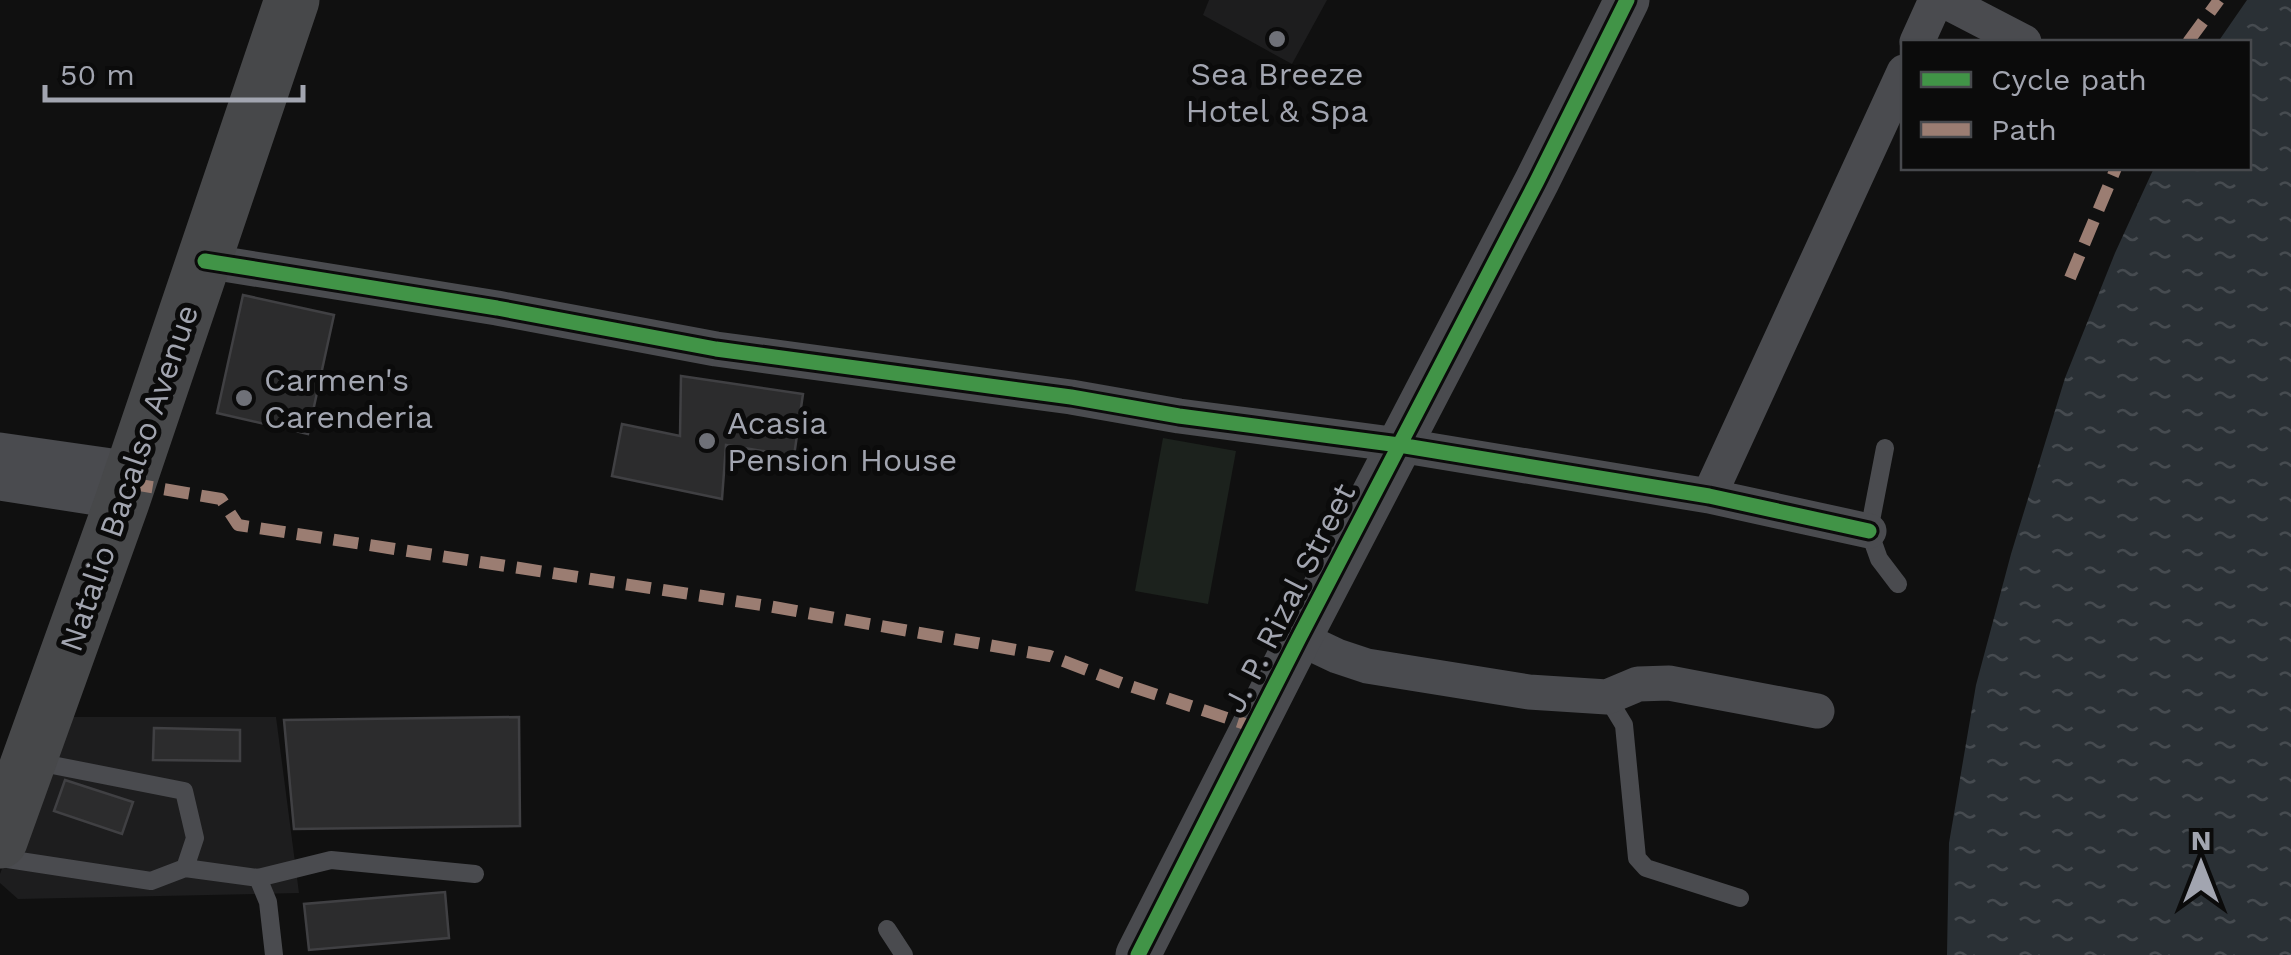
<svg xmlns="http://www.w3.org/2000/svg" width="2291" height="955" viewBox="0 0 2291 955" font-family="'Work Sans',sans-serif">
<defs>
<pattern id="water-ripples" width="26" height="14" patternUnits="userSpaceOnUse" patternTransform="scale(2.5)"><rect width="26" height="14" fill="#2a3035"/><path d="M2 4q2-2 4 0t4 0M15 11q2-2 4 0t4 0" fill="none" stroke="#464b50"/></pattern>
</defs>
<rect width="100%" height="100%" fill="#101010"/>
<path fill="#1d1d1e" d="M 1209,0 L 1327,0 L 1292,64 L 1203,15 Z
M 58,717 L 276,717 L 299,893 L 18,899 L 0,883 L 0,874 Z"/>
<path fill="#1c221d" d="M 1163,438 L 1236,451 L 1208,604 L 1135,591 Z"/>
<path fill="url(#water-ripples)" d="M 2247,0 L 2291,0 L 2291,955 L 1947,955 L 1949,843 L 1976,685 L 2011,554 L 2065,378 L 2115,253 L 2154,168 L 2248,168 L 2248,42 L 2218,42 Z"/>
<path fill="#2c2c2d" stroke="#404043" stroke-width="2.5" d="M 243,295 L 334,315 L 308,434 L 217,413 Z
M 681,376 L 803,394 L 794,456 L 726,445 L 722,499 L 612,476 L 622,424 L 680,436 Z
M 519,717 L 520,826 L 294,829 L 284,720 Z
M 154,728 L 240,730 L 240,761 L 153,760 Z
M 65,780 L 133,802 L 122,834 L 54,811 Z
M 445,892 L 449,938 L 309,950 L 304,904 Z"/>
<g fill="none" stroke-linecap="round" stroke-linejoin="round">
<path stroke="#4a4b4f" stroke-width="18" d="M 1885,448 L 1869,531 L 1879,559 L 1898,584
M 1607,697 L 1624,725 L 1637,858 L 1646,868 L 1740,898
M 37,762 L 184,791 L 195,838 L 185,868
M 0,858 L 151,881 L 185,868 L 258,878 L 268,902 L 274,955
M 258,878 L 331,860 L 475,874
M 887,929 L 904,955"/>
<path stroke="#4a4b4f" stroke-width="35" d="M 1943,0 L 2024,42
M 1917,42 L 1936,0
M 205,261 L 497,308 L 716,349 L 1071,397 L 1179,416 L 1399,445 L 1709,496 L 1869,531
M 0,450 L 133,469
M 0,483 L 122,502
M 1709,496 L 1904,72
M 1299,638 L 1337,656 L 1367,666 L 1529,692 L 1607,697 L 1638,684 L 1669,683 L 1817,711"/>
<path stroke="#4a4b4f" stroke-width="45" d="M 1138,955 L 1299,638 L 1537,181 L 1627,0"/>
<path stroke="#47484a" stroke-width="55" d="M 0,841 L 122,502 L 292,0"/>
<path stroke="#9b7d72" stroke-width="12" stroke-dasharray="25 12" stroke-linecap="butt" d="M 2188,42 L 2219,0
M 2070,278 L 2116,168
M 128,483 L 221,499 L 238,525 L 768,606 L 1050,656 L 1124,684 L 1254,727"/>
<g stroke="#0b0b0b" stroke-width="21">
<path id="cycleway" d="M 205,261 L 497,308 L 716,349 L 1071,397 L 1179,416 L 1399,445 L 1709,496 L 1869,531
M 1138,955 L 1299,638 L 1537,181 L 1627,0"/>
</g>
<use href="#cycleway" stroke="#419447" stroke-width="15"/>
</g>
<g fill="#6f7178" stroke="#0b0b0b" stroke-width="4">
<circle cx="1277" cy="39" r="10"/>
<circle cx="244" cy="398" r="10"/>
<circle cx="707" cy="441" r="10"/>
</g>
<g text-anchor="middle" dominant-baseline="central" stroke-width="10" stroke-linejoin="round" paint-order="stroke">
<g font-size="32" fill="#a2a5b0" stroke="#0b0b0b" text-anchor="start">
<text x="1277" y="74" text-anchor="middle">Sea Breeze<tspan x="1277" dy="37">Hotel &amp; Spa</tspan></text>
<text x="264" y="380">Carmen's<tspan x="264" dy="37">Carenderia</tspan></text>
<text x="727" y="423">Acasia<tspan x="727" dy="37">Pension House</tspan></text>
</g>
<g font-size="32" fill="#a2a5b0" stroke="#0b0b0b">
<text transform="translate(129 478) rotate(-71)">Natalio Bacalso Avenue</text>
<text transform="translate(1289 598) rotate(-63)">J. P. Rizal Street</text>
</g>
</g>
<rect x="1901" y="40" width="350" height="130" fill="#0b0b0b" stroke="#47494d" stroke-width="2.5"/>
<rect x="1921" y="72" width="50" height="15" fill="#419447" stroke="#47494d" stroke-width="2.5"/>
<text x="1991" y="90" font-size="30" fill="#a2a5b0">Cycle path</text>
<rect x="1921" y="122" width="50" height="15" fill="#9b7d72" stroke="#47494d" stroke-width="2.5"/>
<text x="1991" y="140" font-size="30" fill="#a2a5b0">Path</text>
<g transform="translate(2201 865)" stroke="#0b0b0b" stroke-width="8" paint-order="stroke">
<path d="M0-8L18 38L0 25L-18 38Z" fill="#a2a5b0"/>
<text y="-15" font-size="28" font-weight="bold" text-anchor="middle" fill="#a2a5b0">N</text>
</g>
<path d="M45 85v15h258v-15" fill="none" stroke="#a2a5b0" stroke-width="5"/>
<text x="60" y="85" font-size="30" fill="#a2a5b0" stroke="#0b0b0b" stroke-width="8" paint-order="stroke">50 m</text>
</svg>
